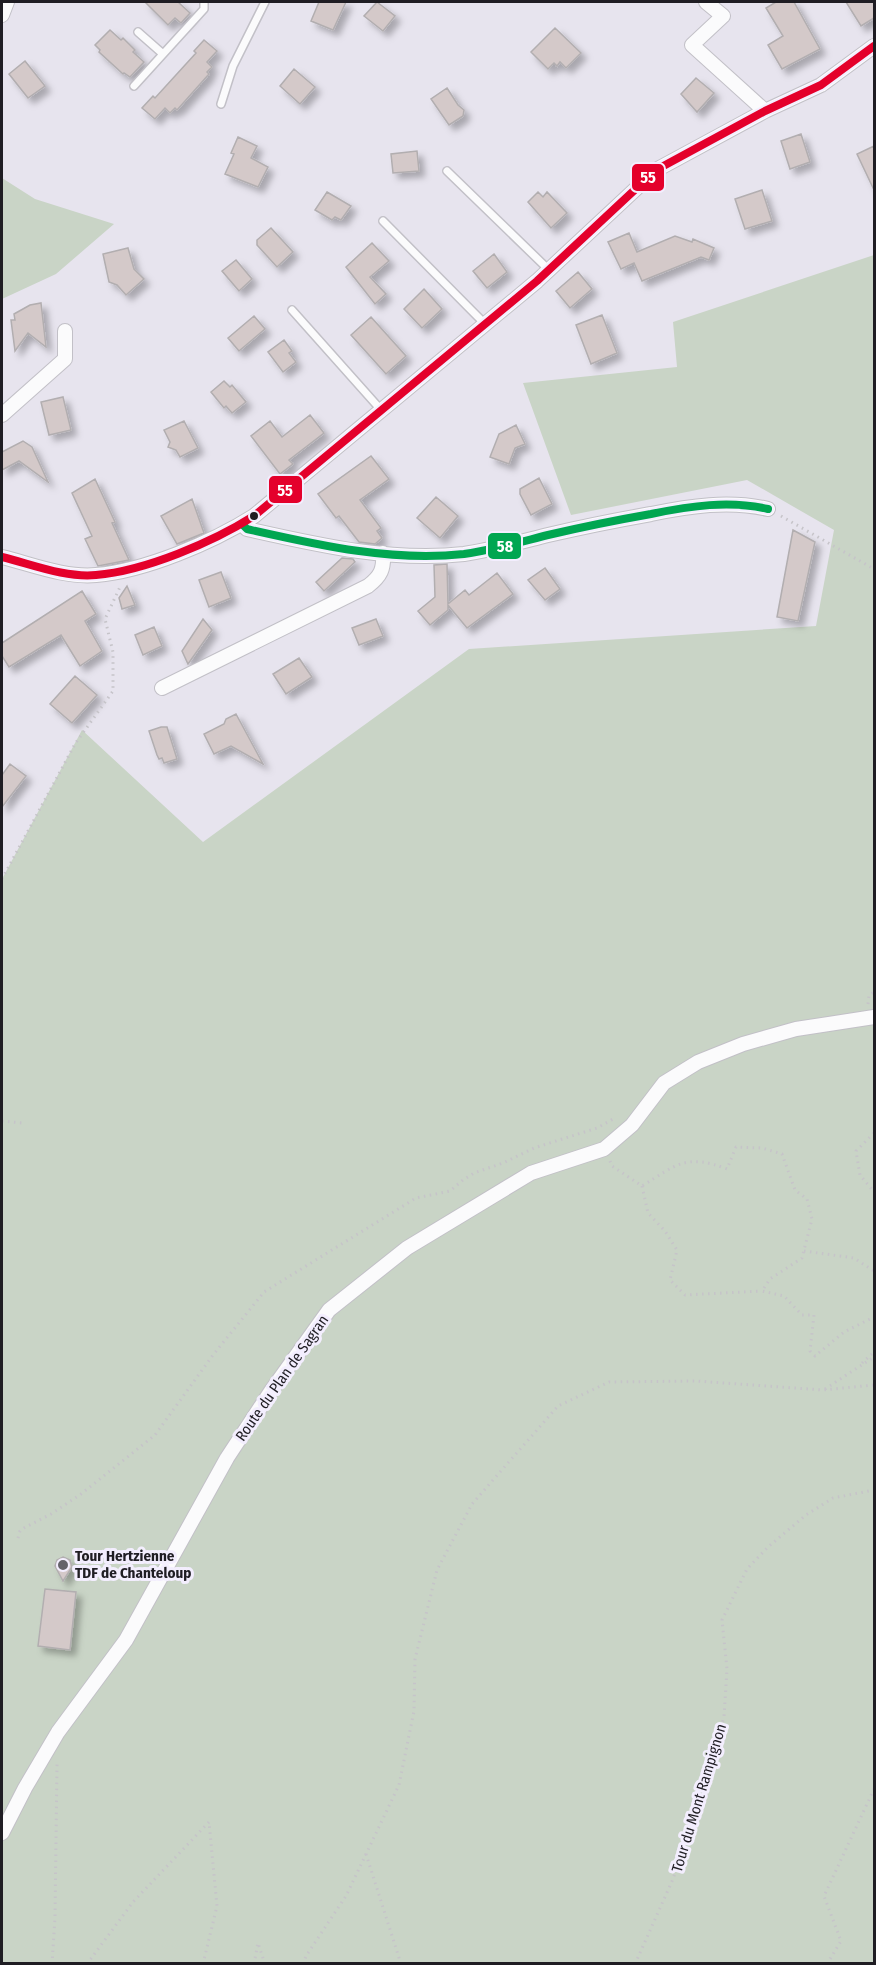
<svg xmlns="http://www.w3.org/2000/svg" width="876" height="1965" viewBox="0 0 876 1965" font-family="'Fira Sans Condensed',sans-serif">
<defs>
<filter id="shadow"><feDropShadow dx="5.5" dy="5.5" stdDeviation="3" flood-color="#0004"/></filter>
</defs>
<rect width="100%" height="100%" fill="#e7e4ee"/>
<path fill="#c9d4c6" d="M 2,178 L 35,199 L 114,224 L 56,274 L 2,299 Z
M 874,255 L 874,1963 L 2,1963 L 2,879 L 82,730 L 203,842 L 469,649 L 816,626 L 834,530 L 747,480 L 571,515 L 523,383 L 677,367 L 673,322 Z"/>
<path fill="#d4c9c9" stroke="#b2aeb0" stroke-width="1.5" filter="url(#shadow)" d="M 145,2 L 178,2 L 190,13 L 181,23 L 175,18 L 168,25 Z
M 319,2 L 346,2 L 333,30 L 311,21 Z
M 377,2 L 395,16 L 383,31 L 364,16 Z
M 776,2 L 794,2 L 820,49 L 782,69 L 768,45 L 783,36 L 766,8 Z
M 846,2 L 874,2 L 874,18 L 861,26 Z
M 555,28 L 581,53 L 566,68 L 560,62 L 557,66 L 554,63 L 548,69 L 531,52 Z
M 110,30 L 121,40 L 123,38 L 135,50 L 133,52 L 144,62 L 130,77 L 124,73 L 123,74 L 99,52 L 100,50 L 95,45 Z
M 204,40 L 217,51 L 207,62 L 212,67 L 207,72 L 209,74 L 177,110 L 175,108 L 170,113 L 165,108 L 155,119 L 142,108 L 153,96 L 155,98 L 196,53 L 194,51 Z
M 25,61 L 45,86 L 28,98 L 9,74 Z
M 294,69 L 315,87 L 300,104 L 280,86 Z
M 696,78 L 714,93 L 697,112 L 681,94 Z
M 447,88 L 458,105 L 464,110 L 463,116 L 449,125 L 431,99 Z
M 801,134 L 810,162 L 790,169 L 781,141 Z
M 238,137 L 257,146 L 251,158 L 268,167 L 258,187 L 225,174 L 234,154 L 231,153 Z
M 874,146 L 874,190 L 857,154 Z
M 417,151 L 419,171 L 393,173 L 391,154 Z
M 762,190 L 772,221 L 745,229 L 735,199 Z
M 327,192 L 351,206 L 341,220 L 335,217 L 332,220 L 315,210 Z
M 538,192 L 543,197 L 547,192 L 567,213 L 551,228 L 528,202 Z
M 271,228 L 293,252 L 277,267 L 257,245 L 257,240 Z
M 629,233 L 637,252 L 675,236 L 692,242 L 693,239 L 714,248 L 709,260 L 701,257 L 642,281 L 634,263 L 621,269 L 608,242 Z
M 372,243 L 389,261 L 370,277 L 386,294 L 375,304 L 346,267 Z
M 128,248 L 134,269 L 144,279 L 126,295 L 117,285 L 109,282 L 103,254 Z
M 494,254 L 507,272 L 487,288 L 473,271 Z
M 236,260 L 252,279 L 239,291 L 222,271 Z
M 578,272 L 592,289 L 570,308 L 556,291 Z
M 424,289 L 442,309 L 422,328 L 404,309 Z
M 41,303 L 46,347 L 28,333 L 15,351 L 11,320 L 15,320 L 14,314 L 30,305 Z
M 602,315 L 617,353 L 591,364 L 576,325 Z
M 254,316 L 265,329 L 239,351 L 228,338 Z
M 371,317 L 406,356 L 386,374 L 351,335 Z
M 284,340 L 292,351 L 289,353 L 296,362 L 283,372 L 268,352 Z
M 224,381 L 230,387 L 232,385 L 246,402 L 232,413 L 226,406 L 224,408 L 211,392 Z
M 63,397 L 71,430 L 49,435 L 41,402 Z
M 310,415 L 324,433 L 289,460 L 293,464 L 280,474 L 251,436 L 270,421 L 282,437 Z
M 184,421 L 198,448 L 180,457 L 176,450 L 168,447 L 170,442 L 164,430 Z
M 516,425 L 525,444 L 515,448 L 509,464 L 490,457 L 499,434 Z
M 23,441 L 32,447 L 48,482 L 19,461 L 2,470 L 2,452 Z
M 371,456 L 389,479 L 360,500 L 381,528 L 377,531 L 382,538 L 375,544 L 359,542 L 339,516 L 336,518 L 318,494 Z
M 539,478 L 552,504 L 531,515 L 520,494 L 520,489 Z
M 95,479 L 115,522 L 112,523 L 129,560 L 98,566 L 85,539 L 92,536 L 72,493 Z
M 436,497 L 458,516 L 440,538 L 417,518 Z
M 192,499 L 204,533 L 177,544 L 161,516 Z
M 793,530 L 815,542 L 798,621 L 777,617 Z
M 342,558 L 353,559 L 355,562 L 324,591 L 316,582 Z
M 447,564 L 448,604 L 465,590 L 469,595 L 497,573 L 513,594 L 467,628 L 448,605 L 448,610 L 430,625 L 418,611 L 435,597 L 434,565 Z
M 545,568 L 560,589 L 545,600 L 528,580 Z
M 221,572 L 231,598 L 209,607 L 199,580 Z
M 127,586 L 135,605 L 122,609 L 119,598 Z
M 82,591 L 96,614 L 85,621 L 102,651 L 80,666 L 61,635 L 9,667 L 2,656 L 2,643 Z
M 203,619 L 212,630 L 188,664 L 182,651 Z
M 376,619 L 383,636 L 359,645 L 352,628 Z
M 154,627 L 162,646 L 143,655 L 135,635 Z
M 299,658 L 312,677 L 286,694 L 273,674 Z
M 75,676 L 97,695 L 72,723 L 50,704 Z
M 236,714 L 263,764 L 231,746 L 214,754 L 204,734 L 224,724 L 226,719 Z
M 161,727 L 167,727 L 177,759 L 164,763 L 162,758 L 159,759 L 157,755 L 149,731 Z
M 10,764 L 26,776 L 2,807 L 2,775 Z
M 63,1557 L 70,1560 L 72,1567 L 63,1581 L 55,1566 L 57,1560 Z
M 45,1589 L 76,1592 L 70,1650 L 38,1646 Z"/>
<g fill="none" stroke-linecap="round" stroke-linejoin="round">
<g stroke="#c2c0c7" stroke-width="10">
<path id="service" d="M 138,32 L 163,54
M 134,86 L 204,9 L 204,2
M 221,104 L 233,66 L 265,2
M 447,171 L 549,270
M 383,221 L 485,324
M 292,310 L 382,411"/>
</g>
<g stroke="#c2c0c7" stroke-width="16">
<path id="minor" d="M 706,2 L 723,16 L 692,45 L 765,111
M 2,15 L 7,2
M 2,415 L 65,359 L 65,331
M 242,524 L 247,529 C 318,545 391,562 464,554 C 492,550 520,542 548,535 C 582,527 617,520 651,514 C 690,506 729,500 768,509
M 2,557 C 31,564 65,578 96,575 C 145,571 213,542 254,516 L 537,281 L 656,170 L 765,111 L 821,85 L 874,46
M 162,688 L 368,586 C 381,576 384,569 383,553
M 2,1833 L 25,1788 L 58,1732 L 126,1640 L 227,1458 L 271,1391 L 329,1310 L 407,1248 L 531,1173 L 604,1149 L 632,1125 L 664,1083 L 698,1062 L 743,1044 L 796,1029 L 874,1017"/>
</g>
<path stroke="#c6c4c9" stroke-width="3" stroke-dasharray="1.5 4.5" stroke-linecap="butt" d="M 781,516 L 874,569
M 2,879 L 75,744 L 113,691 L 113,652 L 105,619 L 120,587
M 868,1004 L 869,995 L 874,992
M 2,1121 L 22,1123
M 874,1133 L 856,1151 L 860,1175 L 874,1192
M 610,1161 L 612,1166 L 642,1186 C 676,1165 686,1153 727,1169 L 736,1147 L 762,1148 L 782,1154 L 795,1190 L 807,1199 L 812,1219 L 802,1258 L 770,1279 L 762,1291 L 784,1296 L 802,1315 L 814,1315 L 810,1351 L 815,1356 L 844,1332 L 874,1317
M 642,1186 L 648,1213 L 665,1231 L 677,1250 L 670,1280 L 685,1295 L 762,1291
M 804,1251 L 854,1258 L 874,1271
M 862,1363 L 874,1352
M 825,1389 L 874,1357
M 18,1538 L 20,1531 L 24,1528 L 51,1514 L 81,1494 L 155,1435 L 213,1355 L 264,1292 L 416,1198 L 450,1191 L 463,1180 L 474,1173 L 503,1163 L 534,1148 L 597,1128 L 613,1119
M 366,1854 L 401,1964
M 52,1964 L 55,1918 L 57,1764
M 87,1964 L 133,1902 L 209,1822 L 217,1906 L 203,1964
M 254,1964 L 258,1943 L 265,1964
M 303,1964 L 306,1956 L 346,1896 L 399,1785 L 414,1711 L 415,1659 L 437,1570 L 472,1504 L 558,1406 L 609,1382 L 696,1381 L 823,1390 L 874,1385
M 635,1964 L 673,1879 L 724,1717 L 727,1669 L 722,1620 L 747,1569 L 768,1547 L 806,1515 L 833,1498 L 874,1490
M 827,1964 L 841,1941 L 824,1896 L 874,1789"/>
<use href="#service" stroke="#fbfbfc" stroke-width="7"/>
<use href="#minor" stroke="#fbfbfc" stroke-width="14"/>
<g stroke="#f3eefe" stroke-width="12">
<path id="bus-1" d="M 242,524 L 247,529 C 318,545 391,562 464,554 C 492,550 520,542 548,535 C 582,527 617,520 651,514 C 690,506 729,500 768,509"/>
</g>
<g stroke="#f3eefe" stroke-width="12">
<path id="bus-2" d="M 2,557 C 31,564 65,578 96,575 C 145,571 213,542 254,516 L 537,281 L 656,170 L 765,111 L 821,85 L 874,46"/>
</g>
<use href="#bus-1" stroke="#00a651" stroke-width="8"/>
<use href="#bus-2" stroke="#e4002b" stroke-width="8"/>
</g>
<circle fill="#1f1d23" stroke="#f3eefe" stroke-width="2" cx="254" cy="516" r="5"/>
<circle fill="#65636a" stroke="#f3eefe" stroke-width="2" cx="63" cy="1565" r="6"/>
<g text-anchor="middle" dominant-baseline="central" stroke-width="6" stroke-linejoin="round" paint-order="stroke">
<g font-size="15" fill="#1f1d23" stroke="#f3eefe">
<text transform="translate(282 1378) rotate(-55)">Route du Plan de Sagran</text>
<text transform="translate(699 1798) rotate(-73)">Tour du Mont Rampignon</text>
</g>
<g font-size="15" font-weight="bold" fill="#1f1d23" stroke="#f3eefe" text-anchor="start">
<text x="75" y="1556">Tour Hertzienne<tspan x="75" dy="17">TDF de Chanteloup</tspan></text>
</g>
</g>
<g stroke="#f3eefe" stroke-width="2">
<rect x="631" y="163" width="34" height="29" rx="6" fill="#e4002b"/>
<rect x="268" y="475" width="35" height="29" rx="6" fill="#e4002b"/>
<rect x="487" y="532" width="35" height="28" rx="6" fill="#00a651"/>
</g>
<g font-size="16" text-anchor="middle" font-weight="bold" fill="#fff">
<text x="648" y="183">55</text>
<text x="285" y="496">55</text>
<text x="505" y="552">58</text>
</g>
<rect width="876" height="1965" fill="none" stroke="#1f1d23" stroke-width="6"/>
</svg>
